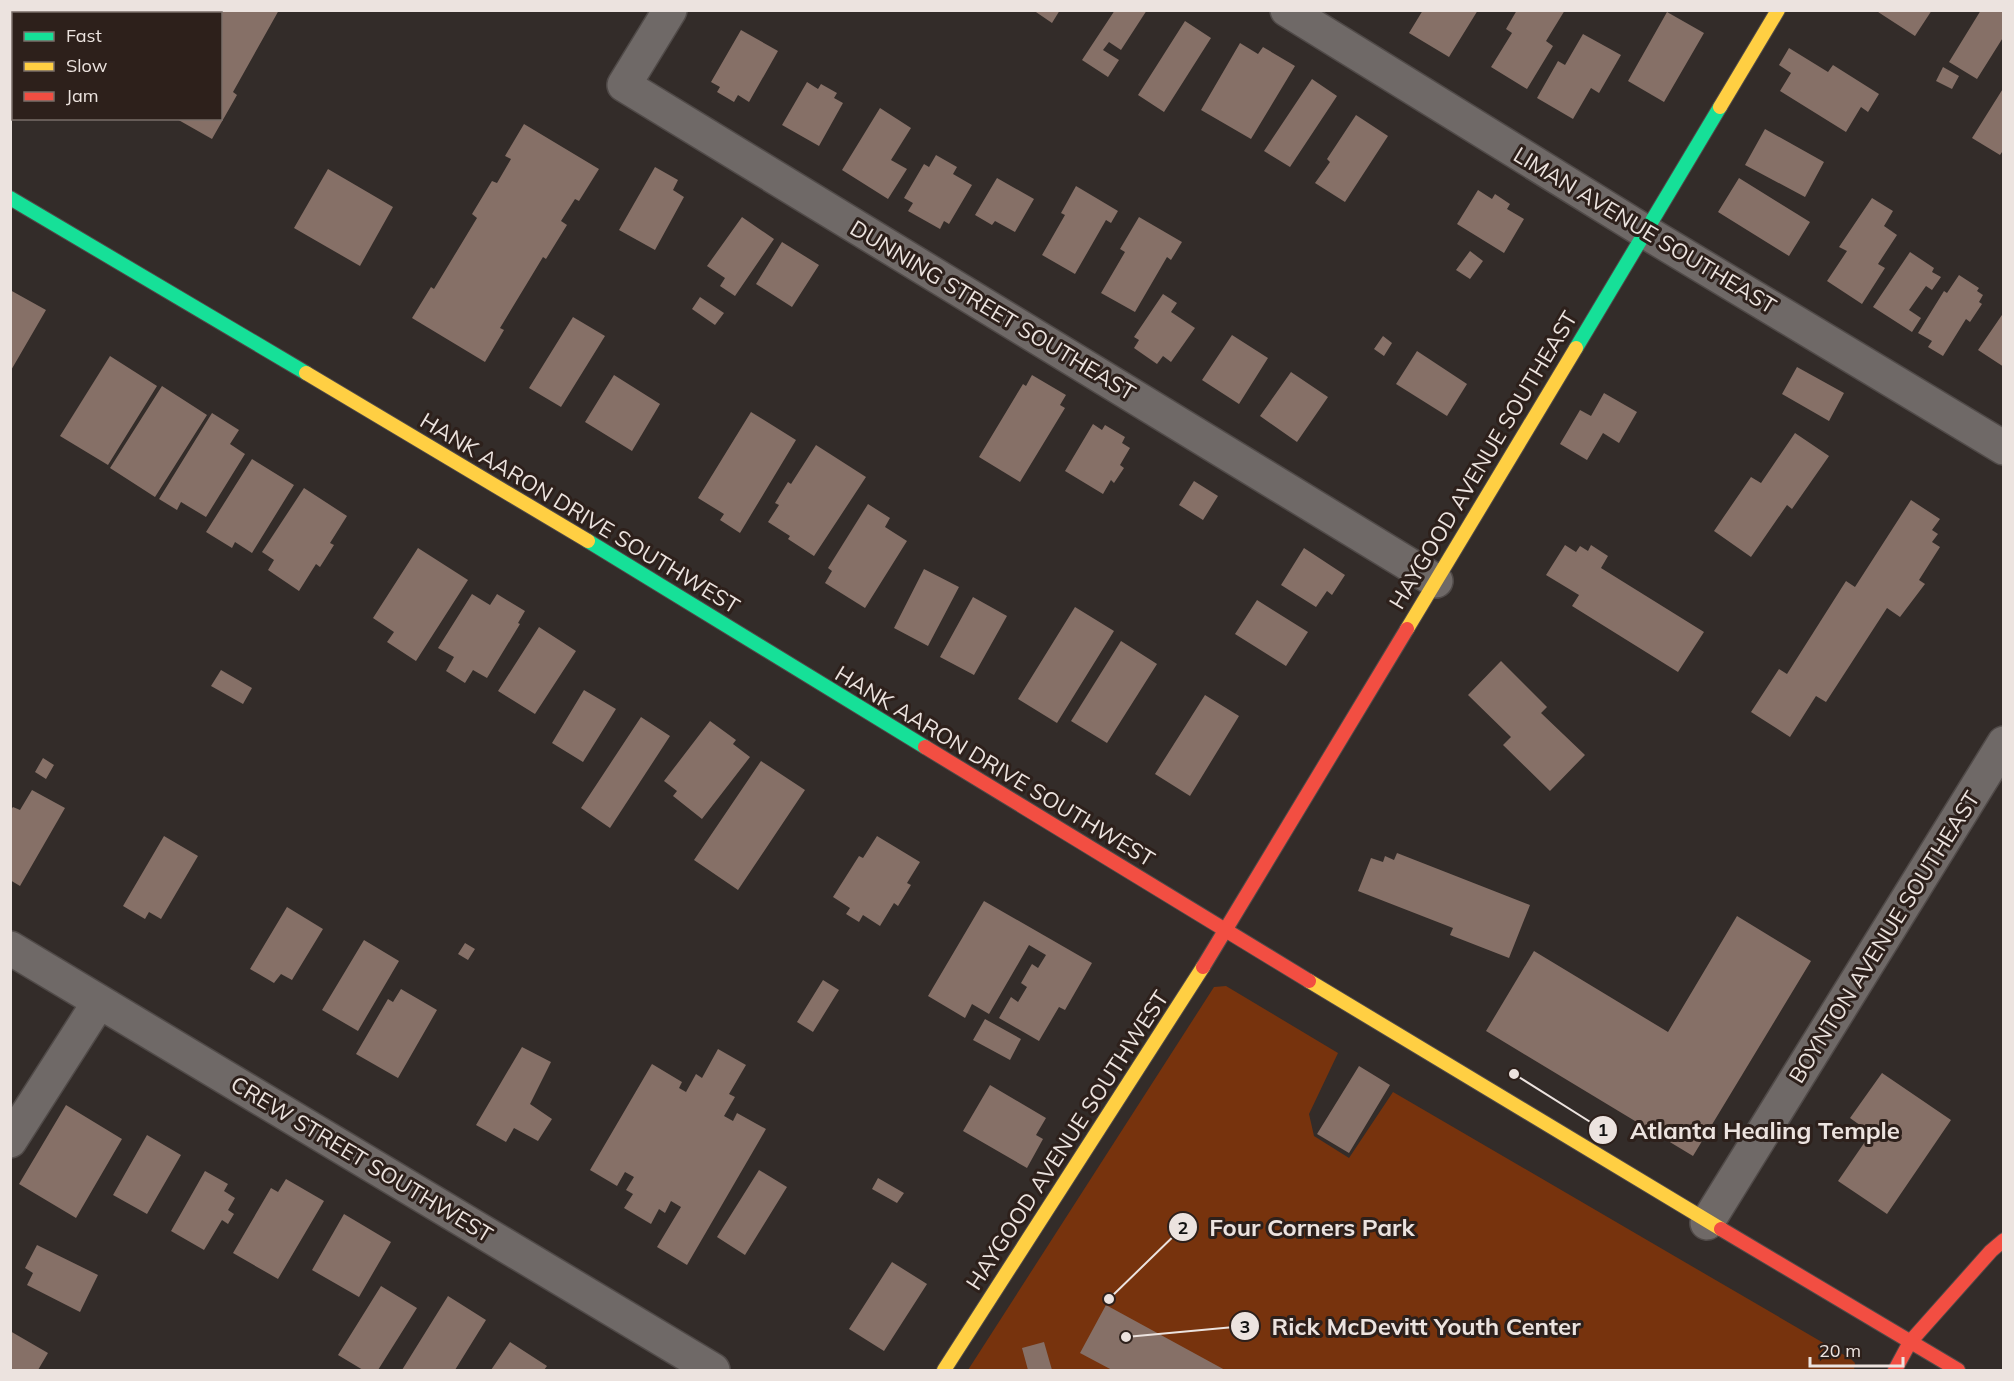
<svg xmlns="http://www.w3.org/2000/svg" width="2014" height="1381" viewBox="0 0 2014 1381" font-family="Mulish,sans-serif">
<rect width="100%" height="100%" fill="#332c29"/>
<path fill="#77330d" d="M 1226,986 L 1338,1053 L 1309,1114 L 1314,1136 L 1349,1158 L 1393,1092 L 1851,1359 L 1855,1363 L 1854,1370 L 968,1370 L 1214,987 Z"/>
<path fill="#867067" d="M 194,10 L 279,10 L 233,92 L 237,95 L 212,139 L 175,118 L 220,118 L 220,14 L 193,14 Z
M 1033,10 L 1060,10 L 1052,23 Z
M 1115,10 L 1147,10 L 1121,50 L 1109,42 L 1103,50 L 1119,60 L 1108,77 L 1082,60 Z
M 1423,10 L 1478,10 L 1449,57 L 1409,33 Z
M 1517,10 L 1565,10 L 1546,41 L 1553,46 L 1527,89 L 1491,67 L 1512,33 L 1506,29 Z
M 1875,10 L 1932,10 L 1915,36 Z
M 1981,10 L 1999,10 L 2004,13 L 2004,36 L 1977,79 L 1949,62 Z
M 1667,12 L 1704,33 L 1664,102 L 1628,81 Z
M 1185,21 L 1211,38 L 1164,112 L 1138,95 Z
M 741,30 L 778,51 L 749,102 L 738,95 L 734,102 L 717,92 L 720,87 L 711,82 Z
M 1583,34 L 1621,55 L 1599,93 L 1591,88 L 1573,119 L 1537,98 L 1558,61 L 1565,65 Z
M 1240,43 L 1258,54 L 1263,47 L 1295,66 L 1251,139 L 1201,110 Z
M 1789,48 L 1828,72 L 1833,65 L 1879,94 L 1868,112 L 1861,107 L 1846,132 L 1780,91 L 1791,73 L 1779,65 Z
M 1943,67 L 1959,76 L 1952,89 L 1936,81 Z
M 1312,79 L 1337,96 L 1290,167 L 1264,151 Z
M 807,82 L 818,89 L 821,84 L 837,93 L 834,98 L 843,103 L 819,146 L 782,125 Z
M 2004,87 L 2004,149 L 2000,155 L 1972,138 Z
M 880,108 L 911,128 L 891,160 L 907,169 L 888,199 L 842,170 Z
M 1356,115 L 1388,136 L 1345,202 L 1315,183 L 1330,162 L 1327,159 Z
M 524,124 L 599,169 L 579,201 L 575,199 L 561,221 L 567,225 L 546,259 L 543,257 L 500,328 L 504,330 L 485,362 L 412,318 L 431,287 L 434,289 L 477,218 L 472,214 L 492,181 L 497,183 L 511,159 L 505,156 Z
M 1765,129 L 1824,162 L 1805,197 L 1745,165 Z
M 936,155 L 957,167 L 953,174 L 972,185 L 949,224 L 944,221 L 940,229 L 908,211 L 913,203 L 904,198 L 924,164 L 929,167 Z
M 655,167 L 678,180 L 673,190 L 684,197 L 655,250 L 619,230 Z
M 328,169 L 393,207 L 360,266 L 294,228 Z
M 997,178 L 1034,199 L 1015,232 L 995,221 L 992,225 L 975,215 Z
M 1739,178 L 1810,222 L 1789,256 L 1718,212 Z
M 1076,186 L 1118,211 L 1111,223 L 1106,220 L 1075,274 L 1042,255 L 1065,215 L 1061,213 Z
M 1478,190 L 1492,199 L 1495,194 L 1510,204 L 1507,209 L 1524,219 L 1504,253 L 1457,224 Z
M 1872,198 L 1893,211 L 1884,226 L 1897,235 L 1878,264 L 1885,268 L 1862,304 L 1827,281 L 1847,251 L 1839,247 Z
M 742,217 L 774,239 L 735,296 L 720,286 L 725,278 L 707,266 Z
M 1139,217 L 1182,242 L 1171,260 L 1167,257 L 1135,312 L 1101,293 L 1125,252 L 1120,249 Z
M 782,242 L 819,265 L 792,307 L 756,284 Z
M 1470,251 L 1483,261 L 1470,279 L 1456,270 Z
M 1910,252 L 1934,268 L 1932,272 L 1941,277 L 1932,290 L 1926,286 L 1909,310 L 1921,318 L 1912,332 L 1873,307 Z
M 1959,275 L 1979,288 L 1977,291 L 1983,295 L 1979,302 L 1982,304 L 1970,322 L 1966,319 L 1943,356 L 1928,347 L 1932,341 L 1918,333 L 1944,291 L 1947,293 Z
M 10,290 L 46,310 L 10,372 Z
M 1163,294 L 1177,303 L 1171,312 L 1195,328 L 1171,362 L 1163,356 L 1157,364 L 1134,348 L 1139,340 L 1134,337 Z
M 700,297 L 724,313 L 715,325 L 692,309 Z
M 2004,312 L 2004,367 L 1978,350 Z
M 573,317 L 605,336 L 561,407 L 529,388 Z
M 1232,335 L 1268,358 L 1239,404 L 1202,380 Z
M 1383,336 L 1392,343 L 1384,356 L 1374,349 Z
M 1417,351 L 1467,384 L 1447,416 L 1396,384 Z
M 110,356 L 157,386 L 108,465 L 60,436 Z
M 1797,367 L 1844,393 L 1829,421 L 1782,394 Z
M 1291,372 L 1328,397 L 1297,442 L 1260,416 Z
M 614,375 L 660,404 L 632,451 L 585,422 Z
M 1032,375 L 1066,395 L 1060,405 L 1065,408 L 1020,482 L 979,457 L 1023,384 L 1026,386 Z
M 162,386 L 207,415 L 155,497 L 110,468 Z
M 1604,393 L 1637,412 L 1619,443 L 1603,433 L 1587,460 L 1560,444 L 1580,410 L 1591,416 Z
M 751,412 L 796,440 L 740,533 L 720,520 L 724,514 L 698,498 Z
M 212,413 L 239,430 L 230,444 L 245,454 L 206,517 L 181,502 L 177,510 L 159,499 Z
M 1093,424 L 1102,430 L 1105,425 L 1125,437 L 1122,443 L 1130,448 L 1120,465 L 1124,468 L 1114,483 L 1111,480 L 1103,494 L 1065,471 Z
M 1795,433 L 1829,456 L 1792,509 L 1787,505 L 1751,557 L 1714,531 L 1751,477 L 1761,483 Z
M 816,445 L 866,477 L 814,556 L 788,539 L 790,536 L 768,522 L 779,505 L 775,503 L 788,482 L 791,484 Z
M 252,459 L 294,485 L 252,553 L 235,542 L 232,548 L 206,532 Z
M 1194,481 L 1218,496 L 1203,520 L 1179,505 Z
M 304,488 L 347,516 L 330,543 L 334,545 L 320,567 L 316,564 L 299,591 L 268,570 L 274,560 L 262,552 Z
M 1911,500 L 1940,519 L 1932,530 L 1938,534 L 1932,542 L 1940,547 L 1919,580 L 1925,584 L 1900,617 L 1887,608 L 1826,702 L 1816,696 L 1790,737 L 1751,712 L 1779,669 L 1787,674 L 1846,581 L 1855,587 Z
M 868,504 L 890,518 L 885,527 L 907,541 L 865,608 L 825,583 L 832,571 L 828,568 Z
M 1565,545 L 1576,552 L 1580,546 L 1588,551 L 1591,545 L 1608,556 L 1601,568 L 1704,632 L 1678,672 L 1572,606 L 1579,595 L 1546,575 Z
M 418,548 L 468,580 L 416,661 L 387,642 L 394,632 L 373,618 Z
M 1304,548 L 1345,575 L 1332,595 L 1327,591 L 1316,607 L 1281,585 Z
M 924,569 L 959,587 L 928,646 L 894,628 Z
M 472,594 L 490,605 L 497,594 L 525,611 L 518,623 L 520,624 L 487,678 L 473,670 L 465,683 L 446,671 L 454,657 L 438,648 Z
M 973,597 L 1007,616 L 974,675 L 940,657 Z
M 1257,600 L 1308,632 L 1286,666 L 1235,634 Z
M 1075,607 L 1114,631 L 1057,723 L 1018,699 Z
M 539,627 L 576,651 L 535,714 L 498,691 Z
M 1121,641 L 1157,664 L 1107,743 L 1071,721 Z
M 1501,661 L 1547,707 L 1541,713 L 1585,755 L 1550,791 L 1503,745 L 1511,737 L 1468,695 Z
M 221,670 L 252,688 L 243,704 L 211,686 Z
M 584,690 L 616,709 L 583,762 L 552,743 Z
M 1205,695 L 1239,716 L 1190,796 L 1155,774 Z
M 641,717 L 670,736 L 610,828 L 581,808 Z
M 710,721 L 736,740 L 733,744 L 750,757 L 702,819 L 673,796 L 677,791 L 664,781 Z
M 43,758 L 54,765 L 46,779 L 35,772 Z
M 761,761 L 805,790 L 738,890 L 694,860 Z
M 32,790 L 65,808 L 20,886 L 10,880 L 10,811 L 13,807 L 20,810 Z
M 164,836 L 198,856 L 161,919 L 149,912 L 145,919 L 123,906 Z
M 877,836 L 920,862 L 907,883 L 911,885 L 898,906 L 894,903 L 880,926 L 863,915 L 859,922 L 846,914 L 850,908 L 833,897 L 859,856 L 863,858 Z
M 1397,853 L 1530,905 L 1509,958 L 1450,935 L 1453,928 L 1358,891 L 1371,858 L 1383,862 L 1385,856 L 1394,860 Z
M 984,901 L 1092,963 L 1065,1010 L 1059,1007 L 1039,1041 L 999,1018 L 1011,997 L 1018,1002 L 1027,987 L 1021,983 L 1032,964 L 1038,968 L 1046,955 L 1029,945 L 989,1014 L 972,1004 L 965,1018 L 928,996 Z
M 287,907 L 323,929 L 292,980 L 281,974 L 274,983 L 250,969 Z
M 1737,916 L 1811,961 L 1693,1156 L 1486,1031 L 1534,951 L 1668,1032 Z
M 364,940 L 399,961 L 358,1031 L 322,1010 Z
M 465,943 L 475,949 L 468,960 L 458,954 Z
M 823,980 L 839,990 L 813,1032 L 797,1022 Z
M 401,989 L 437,1010 L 398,1078 L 356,1054 L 388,999 L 393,1002 Z
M 985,1019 L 1021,1039 L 1010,1060 L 973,1040 Z
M 522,1047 L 551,1062 L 530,1104 L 552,1119 L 538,1141 L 514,1128 L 506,1142 L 476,1125 Z
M 718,1049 L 746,1065 L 729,1094 L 735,1097 L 724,1116 L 733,1121 L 737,1113 L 766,1129 L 687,1265 L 657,1247 L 681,1207 L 671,1201 L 665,1213 L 659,1209 L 651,1224 L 624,1208 L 633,1194 L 626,1190 L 634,1177 L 625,1172 L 617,1186 L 590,1170 L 652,1064 L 682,1082 L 679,1088 L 686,1092 L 696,1074 L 702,1078 Z
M 1359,1066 L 1390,1085 L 1349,1153 L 1317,1134 Z
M 1882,1073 L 1951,1120 L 1887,1214 L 1838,1181 L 1871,1133 L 1850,1118 Z
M 990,1085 L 1046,1118 L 1036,1135 L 1043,1139 L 1027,1168 L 963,1131 Z
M 66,1105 L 122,1139 L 76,1218 L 19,1184 Z
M 147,1135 L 181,1155 L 147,1214 L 113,1195 Z
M 759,1170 L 787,1187 L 745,1255 L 717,1237 Z
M 205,1171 L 228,1184 L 224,1191 L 235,1198 L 228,1210 L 234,1214 L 228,1224 L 222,1220 L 204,1250 L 171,1231 Z
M 878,1178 L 904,1193 L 897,1203 L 872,1189 Z
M 286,1179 L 324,1201 L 278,1279 L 233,1253 L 271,1188 L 278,1192 Z
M 344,1214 L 391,1242 L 359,1297 L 312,1270 Z
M 37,1245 L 98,1275 L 80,1312 L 27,1285 L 33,1273 L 25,1268 Z
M 892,1262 L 927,1284 L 884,1351 L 849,1329 Z
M 381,1286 L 417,1308 L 378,1370 L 363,1370 L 338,1355 Z
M 448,1296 L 486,1320 L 455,1370 L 402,1370 Z
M 1106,1305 L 1225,1370 L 1112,1370 L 1080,1353 Z
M 10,1331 L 48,1353 L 38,1370 L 10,1370 Z
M 510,1342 L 547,1366 L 544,1370 L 491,1370 Z
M 1044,1342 L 1052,1370 L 1028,1370 L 1022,1348 Z"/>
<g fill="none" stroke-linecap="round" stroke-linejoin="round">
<g stroke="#504a48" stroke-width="36">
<path id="street" d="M 670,10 L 624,85 L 1436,581
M 1287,10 L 1644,231 L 2004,448
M 60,14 L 62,10
M 10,98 L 14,93
M 10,948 L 713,1370
M 10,1141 L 99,1002
M 1707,1223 L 2004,743"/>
</g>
<g stroke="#504a48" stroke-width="16">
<path id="fast" d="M 10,198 L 306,373
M 1576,348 L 1720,107
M 588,541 L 925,747"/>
</g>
<g stroke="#504a48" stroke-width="16">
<path id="slow" d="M 1720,107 L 1778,10
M 306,373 L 588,541
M 1407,629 L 1576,348
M 1309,981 L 1721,1229
M 944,1370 L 1203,967"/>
</g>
<g stroke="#504a48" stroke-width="16">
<path id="jam" d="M 925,747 L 1309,981
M 1203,967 L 1407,629
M 1721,1229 L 1958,1370
M 1895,1370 L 1910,1342 L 1991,1251 L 2004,1240"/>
</g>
<use href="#street" stroke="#6f6967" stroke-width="33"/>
<use href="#fast" stroke="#16e098" stroke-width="14"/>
<use href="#slow" stroke="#ffcf43" stroke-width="14"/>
<use href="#jam" stroke="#f24e42" stroke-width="14"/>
</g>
<g text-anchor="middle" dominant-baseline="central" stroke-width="6" stroke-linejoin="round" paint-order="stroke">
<g font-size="22" fill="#ece3df" stroke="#2d201b">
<text transform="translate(1645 230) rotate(31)">LIMAN AVENUE SOUTHEAST</text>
<text transform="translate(993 310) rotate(31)">DUNNING STREET SOUTHEAST</text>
<text transform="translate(1483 460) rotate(-59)">HAYGOOD AVENUE SOUTHEAST</text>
<text transform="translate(580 513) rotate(31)">HANK AARON DRIVE SOUTHWEST</text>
<text transform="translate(995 766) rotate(31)">HANK AARON DRIVE SOUTHWEST</text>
<text transform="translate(1884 937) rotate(-58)">BOYNTON AVENUE SOUTHEAST</text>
<text transform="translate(1067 1140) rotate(-57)">HAYGOOD AVENUE SOUTHWEST</text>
<text transform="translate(362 1159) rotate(31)">CREW STREET SOUTHWEST</text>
</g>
</g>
<path fill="none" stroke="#ece3df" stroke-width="2" d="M1514 1074L1603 1130M1109 1299L1183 1227M1126 1337L1245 1326"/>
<g fill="#ece3df" stroke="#2d201b" stroke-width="2">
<circle cx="1514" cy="1074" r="6"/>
<circle cx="1109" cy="1299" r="6"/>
<circle cx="1126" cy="1337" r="6"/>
<circle cx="1603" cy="1130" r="15"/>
<circle cx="1183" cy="1227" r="15"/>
<circle cx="1245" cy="1326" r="15"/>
</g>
<g font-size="18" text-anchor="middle" font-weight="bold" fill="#111">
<text x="1603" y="1136">1</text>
<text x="1183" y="1234">2</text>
<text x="1245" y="1333">3</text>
</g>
<g font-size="24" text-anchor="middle" font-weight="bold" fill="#ece3df" stroke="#2d201b" stroke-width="6" stroke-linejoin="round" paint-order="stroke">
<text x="1765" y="1139">Atlanta Healing Temple</text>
<text x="1312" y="1236">Four Corners Park</text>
<text x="1426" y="1335">Rick McDevitt Youth Center</text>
</g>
<rect width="2014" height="1381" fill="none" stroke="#ece3df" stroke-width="24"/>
<rect x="12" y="12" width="210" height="108" fill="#2d201b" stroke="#796e69" stroke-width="1.5"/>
<rect x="24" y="32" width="30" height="9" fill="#16e098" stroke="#796e69" stroke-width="1.5"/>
<text x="66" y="42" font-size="18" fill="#ece3df">Fast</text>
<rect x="24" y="62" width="30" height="9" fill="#ffcf43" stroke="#796e69" stroke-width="1.5"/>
<text x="66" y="72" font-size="18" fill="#ece3df">Slow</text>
<rect x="24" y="92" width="30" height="9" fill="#f24e42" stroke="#796e69" stroke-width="1.5"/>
<text x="66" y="102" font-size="18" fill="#ece3df">Jam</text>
<path d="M1810 1357v9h93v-9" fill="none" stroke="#ece3df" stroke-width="3"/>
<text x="1819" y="1357" font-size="18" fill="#ece3df" stroke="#2d201b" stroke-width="4.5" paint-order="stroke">20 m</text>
</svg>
